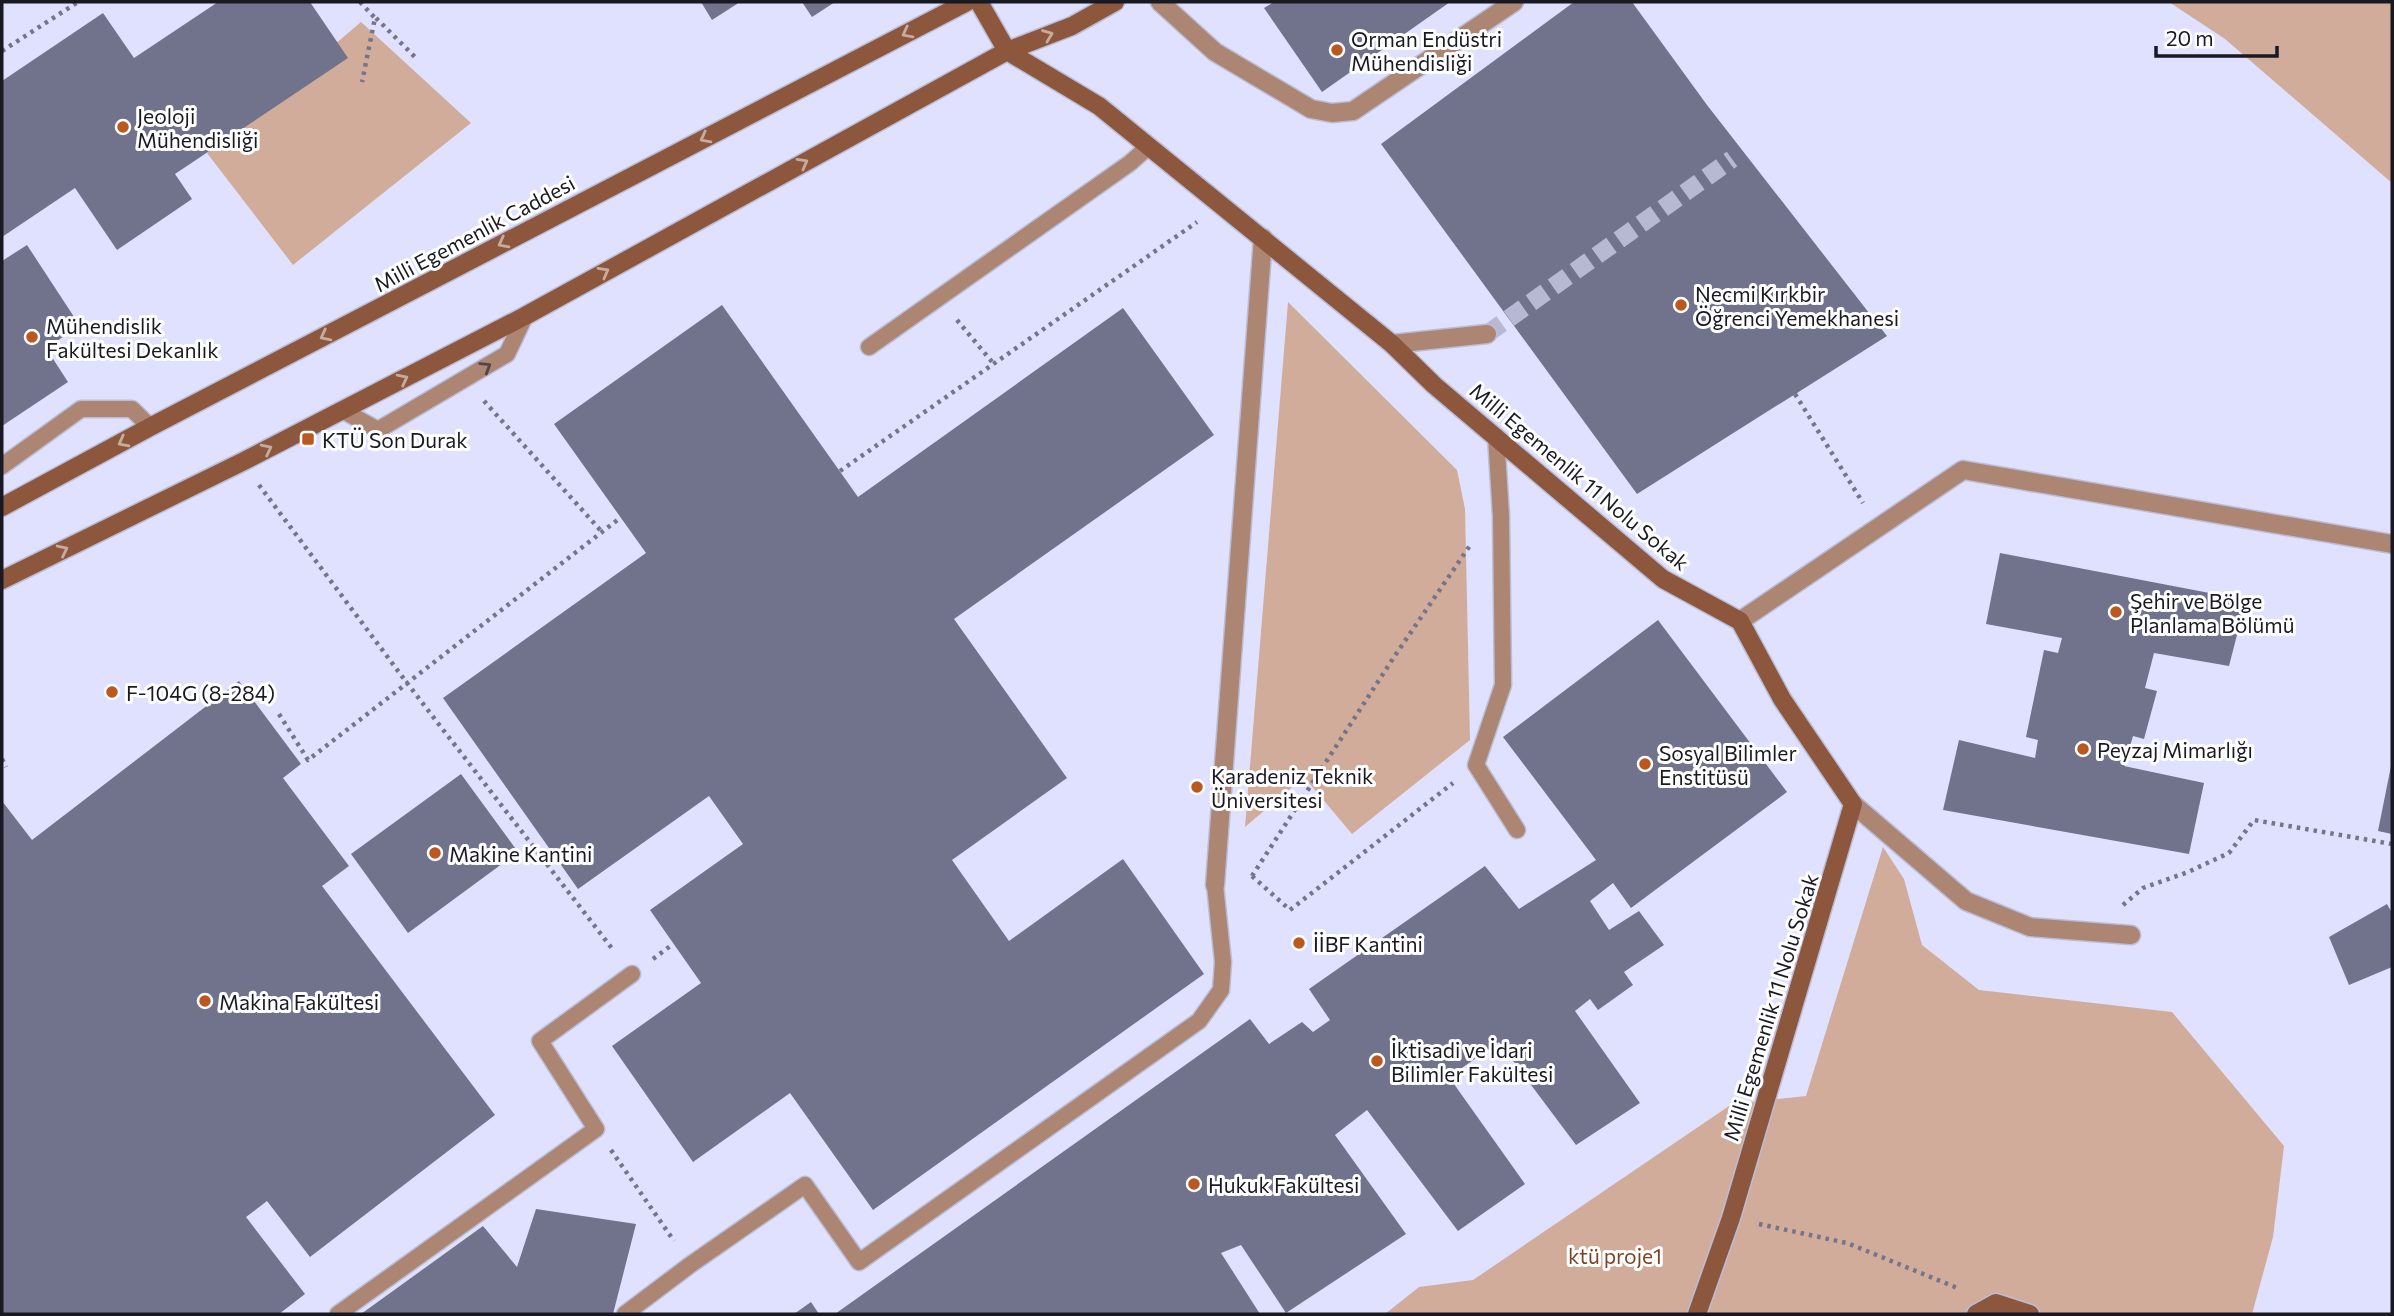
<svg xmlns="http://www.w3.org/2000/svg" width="2394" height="1316" viewBox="0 0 2394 1316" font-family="Commissioner,sans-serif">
<rect width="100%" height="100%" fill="#dfe1ff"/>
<path fill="#d1ac9a" d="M 2169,2 L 2392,2 L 2392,183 L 2225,39 Z
M 361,22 L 471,123 L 293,265 L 207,153 Z
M 1288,302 L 1457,470 L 1465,509 L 1470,740 L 1352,834 L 1304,777 L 1245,827 Z
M 1883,847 L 1904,879 L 1922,945 L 1979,990 L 2172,1012 L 2284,1146 L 2273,1237 L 2252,1314 L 1385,1314 L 1419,1287 L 1473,1280 L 1732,1104 L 1806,1096 Z"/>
<path fill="#71738d" d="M 218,2 L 310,2 L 348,58 L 175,174 L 192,199 L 117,250 L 75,188 L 2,237 L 2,81 L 103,13 L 134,58 Z
M 701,2 L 740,2 L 712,20 Z
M 802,2 L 835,2 L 812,17 Z
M 1274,2 L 1450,2 L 1322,92 L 1264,8 Z
M 1574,2 L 1632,2 L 1707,105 L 1887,336 L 1637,494 L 1381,144 Z
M 27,245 L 80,326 L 46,348 L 68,382 L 2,426 L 2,261 Z
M 722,305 L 858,497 L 1123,308 L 1214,435 L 954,619 L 1067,778 L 952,860 L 1009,941 L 1123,859 L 1204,974 L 873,1210 L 790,1093 L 693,1162 L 612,1046 L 701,983 L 650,910 L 743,844 L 709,796 L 578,889 L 443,698 L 646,553 L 554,424 Z
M 2000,553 L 2246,600 L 2229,666 L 2154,653 L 2145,688 L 2157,691 L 2144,739 L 2133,736 L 2124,766 L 2204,783 L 2189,854 L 1943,810 L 1959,740 L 2035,758 L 2038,740 L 2026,737 L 2044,650 L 2058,653 L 2062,638 L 1986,624 Z
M 1658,620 L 1787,792 L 1631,908 L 1613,883 L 1590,901 L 1609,930 L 1639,911 L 1664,945 L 1624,972 L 1633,985 L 1598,1010 L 1590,999 L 1575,1011 L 1640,1103 L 1576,1145 L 1499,1042 L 1449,1077 L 1525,1184 L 1458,1231 L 1367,1110 L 1335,1135 L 1406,1234 L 1286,1313 L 1241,1245 L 1221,1253 L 1260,1314 L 835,1314 L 1250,1019 L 1269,1044 L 1302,1022 L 1313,1032 L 1330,1020 L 1309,989 L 1485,866 L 1519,909 L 1596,860 L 1503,737 Z
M 239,681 L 301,764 L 283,778 L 349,866 L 322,886 L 495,1115 L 310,1257 L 267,1201 L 246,1217 L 305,1294 L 279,1314 L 2,1314 L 2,801 L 32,840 Z
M 2391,766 L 2392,766 L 2392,834 L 2378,831 Z
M 461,774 L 518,852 L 408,933 L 351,854 Z
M 2387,904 L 2392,913 L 2392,967 L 2349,985 L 2329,937 Z
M 536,1209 L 636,1224 L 613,1314 L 361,1314 L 483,1226 L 517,1267 Z
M 811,1302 L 819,1314 L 794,1314 Z"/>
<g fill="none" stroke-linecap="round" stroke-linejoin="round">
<path stroke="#b7b9d3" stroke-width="18" stroke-dasharray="18 9" stroke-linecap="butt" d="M 1487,334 L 1732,159"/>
<g stroke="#bbbdd7" stroke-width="19">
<path id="lane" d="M 869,347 L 1130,163 L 1149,146
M 342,410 L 378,430 L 507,354 L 525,316
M 1496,436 L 1501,516 L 1503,685 L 1476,765 L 1517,830
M 2,466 L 81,409 L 132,409 L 150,427
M 338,1314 L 596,1129 L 540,1041 L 632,974
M 625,1314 L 690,1265 L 805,1185 L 859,1262 L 1199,1021 L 1221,990 L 1223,962 L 1215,885"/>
</g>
<g stroke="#bbbdd7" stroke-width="21">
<path id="street" d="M 1160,2 L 1215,52 L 1311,109 L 1332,113 L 1353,111 L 1514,2
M 1392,344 L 1487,334
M 1740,621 L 1963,470 L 2392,544
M 1853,804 L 1966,901 L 2030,927 L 2131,935
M 1215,885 L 1263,238"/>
</g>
<g stroke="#bbbdd7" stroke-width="21">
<path id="secondary" d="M 979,2 L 1007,51 L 1099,106 L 1392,344 L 1434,385 L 1663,579 L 1740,621 L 1782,699 L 1853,804 L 1731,1218 L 1697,1314
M 2,507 L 150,427 L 967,2
M 2,580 L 242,462 L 525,316 L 1007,51 L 1072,26 L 1115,2
M 1976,1314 L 1996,1303 L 2030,1314"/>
</g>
<path stroke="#747588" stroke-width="4.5" stroke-dasharray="3.5 5" stroke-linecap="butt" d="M 360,2 L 375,18 L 362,82
M 376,18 L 418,60
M 2,51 L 78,2
M 957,320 L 993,363
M 1795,394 L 1863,503
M 484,401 L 602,532
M 840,471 L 1197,222
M 259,485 L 407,683 L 614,951
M 279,714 L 308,760 L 620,518
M 2,759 L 6,767
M 1252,876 L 1394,657 L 1471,544
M 1252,876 L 1290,910 L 1453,783
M 2123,905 L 2143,888 L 2188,872 L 2229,853 L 2254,820 L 2392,844
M 653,959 L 673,944
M 611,1150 L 674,1241
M 1759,1224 L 1847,1243 L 1960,1289"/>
<use href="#lane" stroke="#ac8573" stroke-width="16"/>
<use href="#street" stroke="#ac8573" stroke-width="18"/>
<use href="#secondary" stroke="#8d573d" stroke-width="18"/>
</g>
<defs><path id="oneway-chevron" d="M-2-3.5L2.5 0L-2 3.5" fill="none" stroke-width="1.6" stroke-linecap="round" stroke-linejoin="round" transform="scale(1.75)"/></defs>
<g stroke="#c6ab9e">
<use href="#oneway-chevron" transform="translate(907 33) rotate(152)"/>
<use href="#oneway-chevron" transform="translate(1048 35) rotate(-21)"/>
<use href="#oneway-chevron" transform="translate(705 138) rotate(152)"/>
<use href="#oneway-chevron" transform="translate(803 163) rotate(-29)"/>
<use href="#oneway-chevron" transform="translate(503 243) rotate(152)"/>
<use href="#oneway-chevron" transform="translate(604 272) rotate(-29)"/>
<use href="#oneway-chevron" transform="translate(325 336) rotate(153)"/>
<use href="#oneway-chevron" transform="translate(403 379) rotate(-27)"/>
<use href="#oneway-chevron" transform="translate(123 442) rotate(152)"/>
<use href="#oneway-chevron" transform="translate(267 449) rotate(-27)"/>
<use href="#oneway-chevron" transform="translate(63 550) rotate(-26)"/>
</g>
<use stroke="#544443" href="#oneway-chevron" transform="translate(486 367) rotate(-32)"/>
<g fill="#bb581f" stroke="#fff" stroke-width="2.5">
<circle cx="1337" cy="50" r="7"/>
<circle cx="123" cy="127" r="7"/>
<circle cx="1681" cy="305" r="7"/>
<circle cx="32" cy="337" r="7"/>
<rect x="301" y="432" width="14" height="14" rx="3.5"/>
<circle cx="2116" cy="612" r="7"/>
<circle cx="112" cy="692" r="7"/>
<circle cx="2083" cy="749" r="7"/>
<circle cx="1645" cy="764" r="7"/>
<circle cx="1197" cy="787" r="7"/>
<circle cx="435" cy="853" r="7"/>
<circle cx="1299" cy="943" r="7"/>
<circle cx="205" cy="1001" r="7"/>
<circle cx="1377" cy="1061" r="7"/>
<circle cx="1194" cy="1184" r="7"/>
</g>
<g text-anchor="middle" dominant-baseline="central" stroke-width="6" stroke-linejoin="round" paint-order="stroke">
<g font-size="21" fill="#191923" stroke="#fff" text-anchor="start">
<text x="1351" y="38">Orman Endüstri<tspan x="1351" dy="24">Mühendisliği</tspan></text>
<text x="137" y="115">Jeoloji<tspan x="137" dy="24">Mühendisliği</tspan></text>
<text x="1695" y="293">Necmi Kırkbir<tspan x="1695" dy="24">Öğrenci Yemekhanesi</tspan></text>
<text x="46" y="325">Mühendislik<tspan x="46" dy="24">Fakültesi Dekanlık</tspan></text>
<text x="322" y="439">KTÜ Son Durak</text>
<text x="2130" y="600">Şehir ve Bölge<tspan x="2130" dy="24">Planlama Bölümü</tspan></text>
<text x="126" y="692">F-104G (8-284)</text>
<text x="2097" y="749">Peyzaj Mimarlığı</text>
<text x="1659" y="752">Sosyal Bilimler<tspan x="1659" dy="24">Enstitüsü</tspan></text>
<text x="1211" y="775">Karadeniz Teknik<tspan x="1211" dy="24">Üniversitesi</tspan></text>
<text x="449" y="853">Makine Kantini</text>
<text x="1313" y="943">İİBF Kantini</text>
<text x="219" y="1001">Makina Fakültesi</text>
<text x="1391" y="1049">İktisadi ve İdari<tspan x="1391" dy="24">Bilimler Fakültesi</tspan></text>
<text x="1208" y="1184">Hukuk Fakültesi</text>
</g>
<g font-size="21" fill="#191923" stroke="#fff">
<text transform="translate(474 233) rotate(-28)">Milli Egemenlik Caddesi</text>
<text transform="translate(1580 476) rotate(40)">Milli Egemenlik 11 Nolu Sokak</text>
<text transform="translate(1770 1007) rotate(-73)">Milli Egemenlik 11 Nolu Sokak</text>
</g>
<g font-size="21" fill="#7c4225" stroke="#fff">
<text x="1615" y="1255">ktü proje1</text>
</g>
</g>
<rect width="2394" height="1316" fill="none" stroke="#191923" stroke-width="7"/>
<path d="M2156 46v10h121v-10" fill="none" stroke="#191923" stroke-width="3.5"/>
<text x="2166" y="46" font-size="21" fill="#191923" stroke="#ffffff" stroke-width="5" paint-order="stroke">20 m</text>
</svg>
